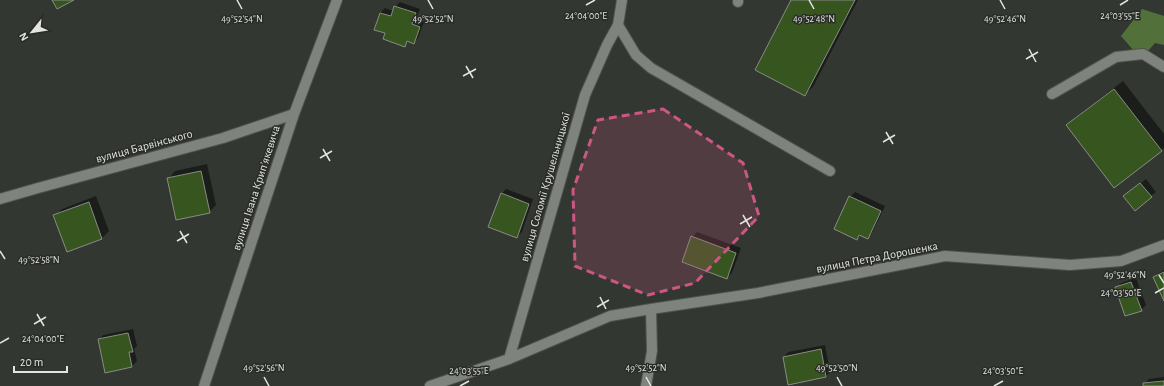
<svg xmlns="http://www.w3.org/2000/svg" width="1164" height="386" viewBox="0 0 1164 386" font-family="'Alegreya Sans',sans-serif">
<rect width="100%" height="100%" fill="#333731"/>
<path fill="#51703a" d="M 1142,9 L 1164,16 L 1164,45 L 1155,43 L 1141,59 L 1121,36 Z"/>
<path fill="#0007" d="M 792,0 L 858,0 L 813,87 L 804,95 Z
M 400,2 L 420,9 L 416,19 L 424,22 L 418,38 L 414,43 L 409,41 L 405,45 L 386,33 L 380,13 L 385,8 L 393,11 L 395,7 Z
M 1123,81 L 1164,134 L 1164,148 L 1161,150 L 1067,126 L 1076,117 Z
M 207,164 L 216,205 L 209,212 L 169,178 L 175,171 Z
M 1146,179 L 1156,192 L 1151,196 L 1130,192 Z
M 506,189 L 533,199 L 522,232 L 517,237 L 501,194 Z
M 855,192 L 885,206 L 872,233 L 868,238 L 861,235 L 857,239 L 850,197 Z
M 96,196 L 109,231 L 102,238 L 55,216 L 62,209 Z
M 697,232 L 741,248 L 732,273 L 727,278 L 692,237 Z
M 1164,270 L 1164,299 L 1154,277 L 1159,273 Z
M 1136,278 L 1146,305 L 1141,310 L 1117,287 L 1121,283 Z
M 133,329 L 137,346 L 134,349 L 137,361 L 132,366 L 106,372 L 99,340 L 103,335 Z
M 825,345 L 830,372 L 826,376 L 784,357 L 788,352 Z
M 1164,377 L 1164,386 L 1144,386 L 1144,384 L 1149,379 Z"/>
<path fill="#37551f" stroke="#888c86" d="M 52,0 L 74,0 L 57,9 Z
M 791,0 L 855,0 L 805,96 L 755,70 Z
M 394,6 L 416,13 L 412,24 L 420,27 L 414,44 L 407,41 L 405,47 L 383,39 L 385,33 L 374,30 L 380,13 L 391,16 Z
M 1114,89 L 1162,151 L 1114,188 L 1066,125 Z
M 201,171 L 210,213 L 176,220 L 167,178 Z
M 1140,183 L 1152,197 L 1135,211 L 1123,196 Z
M 501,193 L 529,204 L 517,238 L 488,227 Z
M 849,196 L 881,211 L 868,239 L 859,235 L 857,240 L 834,229 Z
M 89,202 L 102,239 L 67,252 L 53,215 Z
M 691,236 L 736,253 L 727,279 L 682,262 Z
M 1164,272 L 1164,301 L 1153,277 Z
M 1131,282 L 1142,311 L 1125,316 L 1115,287 Z
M 128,333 L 133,352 L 129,352 L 132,367 L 105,373 L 98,339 Z
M 821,349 L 826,377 L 788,385 L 783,357 Z
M 1164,381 L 1164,386 L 1143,386 L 1143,383 Z"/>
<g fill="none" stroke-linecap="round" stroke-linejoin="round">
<g stroke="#4f524d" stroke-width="12">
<path id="minor" d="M 738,2 L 738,0
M 618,25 L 636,55 L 651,68 L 830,171
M 1052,94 L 1116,57 L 1143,54 L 1164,67
M 0,199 L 38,188 L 223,138 L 294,114
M 509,359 L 585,95 L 607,45 L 618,25 L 622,0
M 204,386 L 294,114 L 337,0
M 430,386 L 509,359 L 610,316 L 651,309 L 758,293 L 945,256 L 1070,265 L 1121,261 L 1164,245
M 646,386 L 652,351 L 651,309"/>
</g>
<use href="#minor" stroke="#7f837d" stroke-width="10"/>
</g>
<path fill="#cc5684" fill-opacity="0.2" stroke="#cc5684" stroke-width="3" stroke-dasharray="8 5" stroke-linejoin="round" d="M 663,109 L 743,163 L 759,216 L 695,283 L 648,295 L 575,266 L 573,190 L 598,120 Z"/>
<path fill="none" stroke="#e3e5e2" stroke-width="1.5" d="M 237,0 L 242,9M 428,0 L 433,9M 809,0 L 814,9M 1000,0 L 1005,9M 586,5 L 595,0M 1120,5 L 1128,0M 1029,49 L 1036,62M 1026,59 L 1038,52M 466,66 L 473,78M 463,76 L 476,69M 886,132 L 893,144M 883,142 L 895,135M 323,149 L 330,161M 320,158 L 332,151M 743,215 L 750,227M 740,224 L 752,217M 180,231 L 187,243M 177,241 L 189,234M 0,251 L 5,259M 1159,275 L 1164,283M 1155,293 L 1164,288M 600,297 L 606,309M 597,307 L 609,300M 37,314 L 44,326M 34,324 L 46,317M 0,343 L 9,338M 264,377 L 269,386M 646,377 L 651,386M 837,377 L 842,386M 460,386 L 469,381M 994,386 L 1003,381"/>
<g text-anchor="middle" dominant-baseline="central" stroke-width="3" stroke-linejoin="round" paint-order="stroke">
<g font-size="12" fill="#e3e5e2" stroke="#292c27">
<text transform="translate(144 146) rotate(-15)">вулиця Барвінського</text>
<text transform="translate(545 187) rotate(-74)">вулиця Соломії Крушельницької</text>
<text transform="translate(256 188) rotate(-72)">вулиця Івана Крипʼякевича</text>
<text transform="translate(877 257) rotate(-11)">вулиця Петра Дорошенка</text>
</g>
</g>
<g font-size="10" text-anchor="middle" fill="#e3e5e2" stroke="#292c27" stroke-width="3" stroke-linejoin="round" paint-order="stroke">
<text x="586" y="19">24°04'00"E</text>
<text x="1120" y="19">24°03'55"E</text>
<text x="242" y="22">49°52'54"N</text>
<text x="433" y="22">49°52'52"N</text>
<text x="814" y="22">49°52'48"N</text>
<text x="1005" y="22">49°52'46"N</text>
<text x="39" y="263">49°52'58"N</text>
<text x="1125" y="278">49°52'46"N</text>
<text x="1121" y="296">24°03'50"E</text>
<text x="43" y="342">24°04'00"E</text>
<text x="264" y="371">49°52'56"N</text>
<text x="646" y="371">49°52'52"N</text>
<text x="837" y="371">49°52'50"N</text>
<text x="469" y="374">24°03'55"E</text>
<text x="1003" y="374">24°03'50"E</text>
</g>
<g transform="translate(32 32) rotate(240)" stroke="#292c27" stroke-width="3" paint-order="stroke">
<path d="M0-3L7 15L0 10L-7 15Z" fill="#e3e5e2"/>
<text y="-6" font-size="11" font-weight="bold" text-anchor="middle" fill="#e3e5e2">N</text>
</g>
<path d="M14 366v6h53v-6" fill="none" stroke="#e3e5e2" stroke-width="2"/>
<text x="20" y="366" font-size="12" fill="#e3e5e2" stroke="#292c27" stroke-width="3" paint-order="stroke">20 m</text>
</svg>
